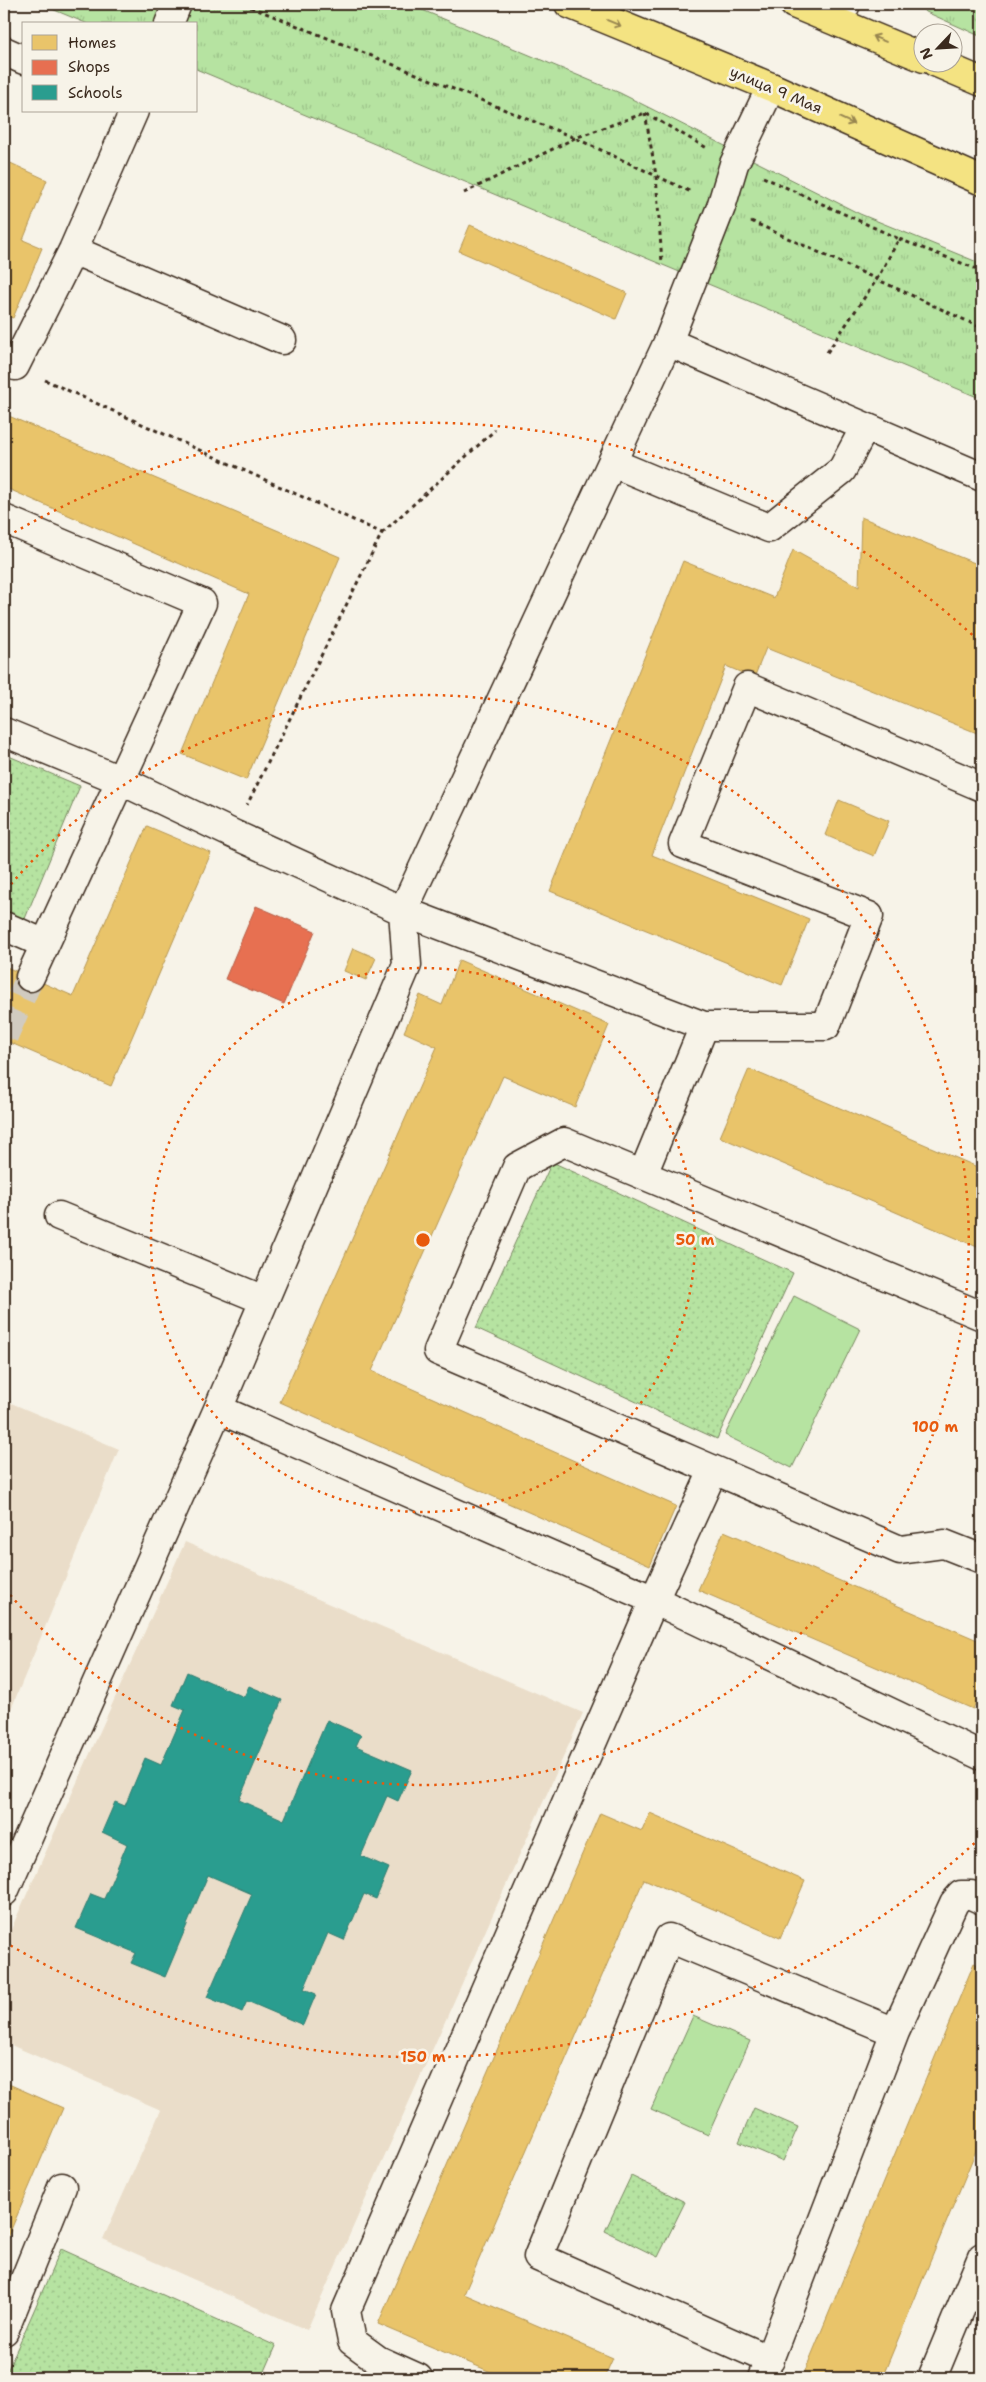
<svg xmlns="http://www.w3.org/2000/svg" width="986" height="2382" viewBox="0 0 986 2382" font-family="'Shantell Sans',sans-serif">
<defs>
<pattern id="grass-tufts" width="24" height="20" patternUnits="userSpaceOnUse" patternTransform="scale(1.25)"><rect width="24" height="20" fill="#b6e3a1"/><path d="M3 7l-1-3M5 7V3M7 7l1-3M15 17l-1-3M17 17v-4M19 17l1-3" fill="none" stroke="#9dc38a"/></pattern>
<pattern id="park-dots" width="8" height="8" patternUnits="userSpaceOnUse" patternTransform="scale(1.25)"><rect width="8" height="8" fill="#b6e3a1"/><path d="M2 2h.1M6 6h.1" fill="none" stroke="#9dc38a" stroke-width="1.8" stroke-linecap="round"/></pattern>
</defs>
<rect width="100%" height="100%" fill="#f7f3e8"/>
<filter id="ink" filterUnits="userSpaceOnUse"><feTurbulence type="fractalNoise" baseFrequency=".02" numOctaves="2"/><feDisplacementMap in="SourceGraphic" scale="10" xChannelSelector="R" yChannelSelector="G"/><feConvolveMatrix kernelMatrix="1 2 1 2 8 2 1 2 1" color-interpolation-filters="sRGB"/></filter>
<g filter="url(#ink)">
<path fill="#eaddc9" d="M 4,1400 L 119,1449 L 4,1726 Z
M 185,1542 L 583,1713 L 307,2330 L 103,2239 L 161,2110 L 4,2042 L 4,1945 Z"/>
<path fill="url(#grass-tufts)" stroke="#788660" d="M 40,4 L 408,4 L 620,93 L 860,214 L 982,264 L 982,399 L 196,69 L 196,24 L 88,24 Z
M 920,4 L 982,4 L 982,37 L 924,11 Z"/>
<path fill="url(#park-dots)" stroke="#788660" d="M 4,754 L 80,786 L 24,921 L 4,913 Z
M 552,1162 L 793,1273 L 717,1439 L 476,1328 Z
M 754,2108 L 798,2127 L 783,2161 L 739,2142 Z
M 631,2176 L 685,2202 L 658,2257 L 605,2231 Z
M 61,2249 L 276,2346 L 262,2378 L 10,2378 L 5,2376 Z"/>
<path fill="#b6e3a1" stroke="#788660" d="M 794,1296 L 860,1329 L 792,1468 L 725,1435 Z
M 693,2016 L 750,2041 L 708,2135 L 651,2109 Z"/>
<path fill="#e9c46a" stroke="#b59653" d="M 4,160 L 47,180 L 23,240 L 42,248 L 13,318 L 4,315 Z
M 470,225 L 627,293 L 616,319 L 459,251 Z
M 4,414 L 340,557 L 246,780 L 182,754 L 249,594 L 4,487 Z
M 861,517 L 982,566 L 982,735 L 766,648 L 754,678 L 726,666 L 652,855 L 809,919 L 782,985 L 550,891 L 683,561 L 774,598 L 793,550 L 859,587 Z
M 839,800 L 889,821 L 874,856 L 825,835 Z
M 147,826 L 211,853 L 111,1086 L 4,1040 L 4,966 L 73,996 Z
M 353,948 L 376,958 L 366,980 L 344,971 Z
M 459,960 L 609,1025 L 575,1107 L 503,1076 L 372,1371 L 676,1506 L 650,1566 L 280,1402 L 437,1047 L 404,1032 L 420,995 L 442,1005 Z
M 749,1069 L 982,1169 L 982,1249 L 720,1137 Z
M 724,1531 L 982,1642 L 982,1688 L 973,1709 L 698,1590 Z
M 600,1813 L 642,1831 L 650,1813 L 805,1881 L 780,1938 L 644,1879 L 464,2294 L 613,2358 L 604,2378 L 505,2378 L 378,2324 Z
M 974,1963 L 982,1967 L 982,2136 L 882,2378 L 802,2378 Z
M 4,2082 L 63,2108 L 4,2246 Z"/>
<path fill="#e76f51" stroke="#b35a42" d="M 256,906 L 315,931 L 284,1004 L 225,979 Z"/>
<path fill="#2a9d8f" stroke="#2f7a6d" d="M 187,1672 L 244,1697 L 249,1686 L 282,1700 L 239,1800 L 284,1820 L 327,1720 L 361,1735 L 356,1746 L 412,1770 L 398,1801 L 387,1796 L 361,1856 L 389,1868 L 376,1899 L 364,1894 L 344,1940 L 328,1933 L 304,1989 L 316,1994 L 303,2025 L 247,2001 L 242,2012 L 207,1997 L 252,1894 L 208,1875 L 165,1977 L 131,1963 L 136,1953 L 76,1928 L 91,1894 L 104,1899 L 127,1844 L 102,1832 L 115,1802 L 125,1806 L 145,1758 L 161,1765 L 185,1710 L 173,1705 Z"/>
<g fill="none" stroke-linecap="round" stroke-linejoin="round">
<path stroke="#d1cbc0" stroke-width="28" stroke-dasharray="28 14" stroke-linecap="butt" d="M 4,1036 L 30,977"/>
<g stroke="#3b2a1e" stroke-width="31">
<path id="minor" d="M 838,22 L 846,4
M 169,24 L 177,4
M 4,51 L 24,60
M 73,250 L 282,340
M 668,342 L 982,477
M 4,361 L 15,366 L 73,250 L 134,111
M 613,463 L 769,528 L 842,470 L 865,427
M 4,519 L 202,603 L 30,977
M 4,732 L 120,780 L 233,834 L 403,911 L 704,1026 L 826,1026 L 869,916 L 683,844 L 747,687 L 982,787
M 4,926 L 45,944
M 643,1174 L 704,1026
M 59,1216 L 264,1300
M 982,1316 L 564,1142 L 517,1167 L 438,1351 L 900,1550 L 944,1544 L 982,1559
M 218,1409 L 654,1600 L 982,1756
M 4,1892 L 218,1409 L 407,965 L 403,911 L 668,342 L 721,207 L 734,164 L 771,87
M 4,2331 L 62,2187
M 770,2360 L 538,2257 L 669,1938 L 895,2032
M 418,2378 L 378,2360 L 352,2341 L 346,2311 L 654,1600 L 713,1471
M 762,2378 L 895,2032 L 954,1903 L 961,1895 L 971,1895 L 982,1900
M 932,2378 L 982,2257"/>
</g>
<g stroke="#3b2a1e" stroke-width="31">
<path id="major" d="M 569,4 L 771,87 L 982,181
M 794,4 L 924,58
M 935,62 L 982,82"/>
</g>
<path stroke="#3b2a1e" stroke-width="3" stroke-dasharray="4 4" stroke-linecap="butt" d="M 243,4 L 575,138 L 691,192
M 645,113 L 656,175 L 662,263
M 763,177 L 899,239 L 877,279 L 826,354
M 464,193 L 575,138 L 645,113 L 707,148
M 751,221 L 982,328
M 899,239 L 982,271
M 45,380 L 382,533 L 247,805
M 382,533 L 495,430"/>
<use href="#minor" stroke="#f7f3e8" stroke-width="28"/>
<use href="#major" stroke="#f4e382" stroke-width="28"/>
</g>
<defs><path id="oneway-shaft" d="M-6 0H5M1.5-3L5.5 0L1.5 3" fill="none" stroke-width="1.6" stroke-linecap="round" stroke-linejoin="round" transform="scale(1.25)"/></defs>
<g stroke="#988650">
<use href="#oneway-shaft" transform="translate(614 23) rotate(23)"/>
<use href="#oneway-shaft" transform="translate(879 39) rotate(-157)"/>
<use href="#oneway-shaft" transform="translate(847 121) rotate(24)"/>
</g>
</g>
<g fill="none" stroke="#e8590c" stroke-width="2.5" stroke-dasharray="2.5 5">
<circle cx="423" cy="1240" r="272"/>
<path d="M6 890A545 545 0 1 1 6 1590"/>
<path d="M980 1838A817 817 0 0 1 8 1944M8 536A817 817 0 0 1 980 642"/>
</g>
<g text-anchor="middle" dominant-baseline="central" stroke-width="5" stroke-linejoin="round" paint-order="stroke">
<g font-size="15" fill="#3b2a1e" stroke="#f7f3e8">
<text transform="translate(776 90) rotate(23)">улица 9 Мая</text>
</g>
</g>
<circle cx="423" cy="1240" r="8" fill="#e8590c" stroke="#f7f3e8" stroke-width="2.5"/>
<g font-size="15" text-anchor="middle" font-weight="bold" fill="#e8590c" stroke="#f7f3e8" stroke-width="5" stroke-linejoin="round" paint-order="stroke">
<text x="695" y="1245">50 m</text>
<text x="935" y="1432">100 m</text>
<text x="423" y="2062">150 m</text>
</g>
<rect width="986" height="2382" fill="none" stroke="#f7f3e8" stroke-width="20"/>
<rect x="10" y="10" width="966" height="2362" fill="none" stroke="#3b2a1e" stroke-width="2" filter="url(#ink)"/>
<rect x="22" y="22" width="175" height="90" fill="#f7f3e8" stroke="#aca397"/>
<rect x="32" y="35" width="25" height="15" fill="#e9c46a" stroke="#aca397"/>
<text x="68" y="48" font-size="15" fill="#3b2a1e">Homes</text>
<rect x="32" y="60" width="25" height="15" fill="#e76f51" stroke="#aca397"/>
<text x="68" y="72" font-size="15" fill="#3b2a1e">Shops</text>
<rect x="32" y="85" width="25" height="15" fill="#2a9d8f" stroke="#aca397"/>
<text x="68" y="98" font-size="15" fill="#3b2a1e">Schools</text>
<g transform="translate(938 48) rotate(245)"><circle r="24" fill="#f7f3e8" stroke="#aca397"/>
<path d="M0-4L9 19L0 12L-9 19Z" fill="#3b2a1e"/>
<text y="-8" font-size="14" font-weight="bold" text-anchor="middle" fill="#3b2a1e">N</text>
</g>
</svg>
